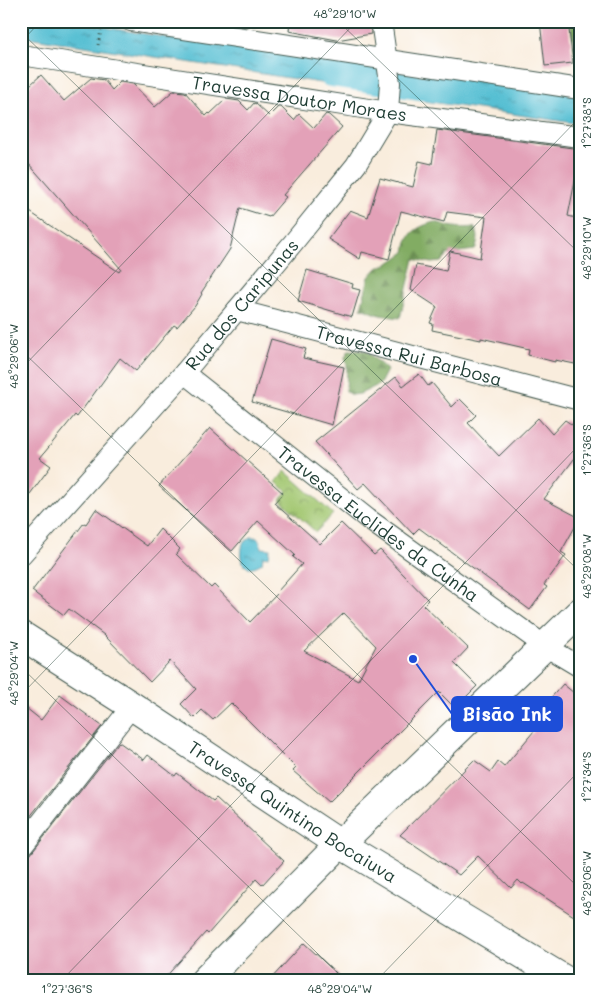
<svg xmlns="http://www.w3.org/2000/svg" width="601" height="1002" viewBox="0 0 601 1002" font-family="Mali,sans-serif">
<defs>
<pattern id="forest-firs" width="22" height="20" patternUnits="userSpaceOnUse" patternTransform="scale(1.25)"><rect width="22" height="20" fill="#82ac63"/><path d="M5 1l3.5 6h-7zM16 11l3.5 6h-7z" fill="#6a8d52"/></pattern>
<pattern id="park-crowns" width="20" height="18" patternUnits="userSpaceOnUse" patternTransform="scale(1.25)"><rect width="20" height="18" fill="#a3c771"/><path d="M2 6a3 3 0 1 1 6 0M12 15a3 3 0 1 1 6 0" fill="none" stroke="#84a35e"/></pattern>
<pattern id="water-ripples" width="26" height="14" patternUnits="userSpaceOnUse" patternTransform="scale(1.25)"><rect width="26" height="14" fill="#56bfd3"/><path d="M2 4q2-2 4 0t4 0M15 11q2-2 4 0t4 0" fill="none" stroke="#479cac"/></pattern>
</defs>
<rect width="100%" height="100%" fill="#fff"/>
<filter id="ink" filterUnits="userSpaceOnUse"><feTurbulence type="fractalNoise" baseFrequency=".02" numOctaves="2"/><feDisplacementMap in="SourceGraphic" scale="10" xChannelSelector="R" yChannelSelector="G"/><feConvolveMatrix kernelMatrix="1 2 1 2 8 2 1 2 1" color-interpolation-filters="sRGB"/></filter>
<filter id="wash" filterUnits="userSpaceOnUse"><feTurbulence type="fractalNoise" baseFrequency=".0096" numOctaves="4" result="noise"/><feDisplacementMap in="SourceGraphic" scale="20" xChannelSelector="R" yChannelSelector="G"/><feGaussianBlur stdDeviation="1.12" result="paint"/><feColorMatrix in="noise" values="0 0 0 0 0 0 0 0 0 0 0 0 0 0 0 0 0 1.4 0 .05"/><feComposite in="paint" operator="in"/></filter>
<g filter="url(#wash)">
<rect width="100%" height="100%" fill="#f9eddd"/>
<path fill="url(#forest-firs)" stroke="#50744c" d="M 570,21 L 580,21 L 580,71 L 578,70 Z
M 580,169 L 580,214 L 572,212 Z
M 434,222 C 441,223 447,226 454,227 C 460,228 467,228 474,227 C 480,235 478,241 475,250 L 450,253 L 441,262 L 431,263 L 414,259 L 400,318 L 380,315 L 361,308 L 369,277 L 377,268 L 389,263 L 405,252 C 406,248 406,243 408,240 C 412,229 424,225 434,222 Z
M 349,350 L 366,351 L 387,370 L 380,384 L 360,394 L 352,395 L 346,391 L 347,365 L 345,357 Z"/>
<path fill="url(#park-crowns)" stroke="#618252" d="M 285,471 L 333,514 L 316,532 L 280,500 L 287,491 L 276,482 Z"/>
<path fill="url(#water-ripples)" stroke="#3a7e84" d="M 21,21 L 67,21 L 170,38 L 367,64 L 365,90 L 21,36 Z
M 426,70 L 580,96 L 580,124 L 424,101 Z
M 251,537 C 259,536 260,542 262,548 L 270,549 L 269,557 L 263,556 L 262,563 C 255,567 251,569 244,565 C 241,557 241,551 243,543 Z"/>
<g fill="none" stroke-linecap="round" stroke-linejoin="round">
<path stroke="#56bfd3" stroke-width="26" d="M 331,74 L 460,93"/>
</g>
<g id="blocks">
<path fill="#e3a1b8" fill-rule="evenodd" d="M 290,21 L 369,21 L 371,34 L 337,40 L 289,31 Z
M 540,21 L 568,21 L 573,63 L 545,66 Z
M 41,75 L 64,101 L 91,78 L 104,80 L 112,90 L 120,82 L 133,84 L 155,107 L 173,91 L 185,92 L 206,116 L 209,113 L 210,114 L 226,99 L 239,101 L 248,110 L 254,103 L 256,104 L 269,116 L 278,107 L 281,107 L 294,120 L 299,114 L 314,128 L 326,114 L 329,115 L 342,127 L 283,195 L 286,197 L 269,217 L 240,208 L 230,249 L 201,293 L 202,294 L 195,306 L 177,327 L 174,325 L 136,371 L 120,358 L 77,417 L 75,415 L 40,458 L 51,466 L 21,506 L 21,206 L 119,272 L 121,269 L 21,155 L 21,93 Z
M 437,130 L 580,149 L 580,156 L 568,216 L 580,219 L 580,246 L 576,264 L 580,265 L 580,365 L 555,360 L 555,362 L 528,355 L 529,349 L 481,338 L 481,340 L 432,330 L 433,324 L 430,323 L 437,307 L 411,290 L 416,265 L 446,271 L 450,251 L 480,258 L 486,217 L 447,212 L 444,222 L 401,211 L 389,259 L 362,252 L 360,259 L 328,239 L 350,210 L 368,217 L 380,178 L 413,187 L 419,161 L 432,164 Z
M 307,270 L 353,284 L 352,288 L 360,290 L 352,317 L 298,301 Z
M 271,339 L 306,349 L 303,358 L 344,367 L 332,425 L 252,402 Z
M 419,374 L 428,386 L 432,383 L 452,407 L 460,399 L 476,415 L 468,423 L 499,456 L 538,418 L 552,434 L 565,420 L 580,430 L 580,451 L 544,499 L 580,518 L 561,552 L 566,555 L 544,585 L 547,587 L 530,610 L 419,528 L 413,534 L 365,483 L 358,489 L 315,442 L 396,377 L 403,386 Z
M 210,428 L 283,493 L 274,503 L 320,544 L 341,523 L 374,555 L 380,550 L 428,600 L 423,605 L 468,648 L 454,663 L 477,686 L 455,708 L 439,692 L 329,802 L 293,771 L 296,768 L 231,703 L 213,720 L 202,710 L 194,718 L 181,704 L 196,689 L 170,661 L 150,682 L 104,635 L 69,609 L 64,615 L 32,591 L 84,523 L 86,524 L 96,509 L 147,546 L 160,529 L 180,549 L 176,554 L 211,588 L 214,585 L 250,622 L 278,593 L 277,592 L 302,564 L 293,557 L 295,555 L 258,521 L 232,551 L 159,486 ZM 344,613 L 376,646 L 358,680 L 304,651 Z
M 563,684 L 580,698 L 580,920 L 523,883 L 522,884 L 518,880 L 511,888 L 478,856 L 459,875 L 400,835 L 474,760 L 491,772 L 498,762 L 504,767 L 534,731 L 527,725 L 540,709 L 541,709 Z
M 60,695 L 102,726 L 21,828 L 21,704 L 41,720 Z
M 119,742 L 144,760 L 148,755 L 175,776 L 177,773 L 213,801 L 216,798 L 284,861 L 262,885 L 256,879 L 208,934 L 206,932 L 162,981 L 21,981 L 21,860 L 26,859 L 30,855 Z
M 304,943 L 345,981 L 269,981 Z"/>
</g>
</g>
<g filter="url(#ink)">
<use href="#blocks" fill-opacity="0" stroke="#40574d" stroke-width="1"/>
<g fill="none" stroke-linecap="round" stroke-linejoin="round">
<g stroke="#40574d" stroke-width="22">
<g id="street">
<path d="M 131,21 L 580,89"/>
<path id="s1" d="M 21,55 L 388,112 L 580,137"/>
<path id="s2" d="M 237,310 L 580,400"/>
<path id="s3" d="M 184,373 L 368,519 L 545,646 L 580,667"/>
<path id="s4" d="M 21,555 L 184,373 L 293,243 L 356,165 L 388,112 L 390,83 L 381,21"/>
<path d="M 21,848 L 132,706"/>
</g>
</g>
<g stroke="#40574d" stroke-width="30">
<g id="secondary">
<path id="s5" d="M 21,635 L 132,706 L 340,844 L 567,981"/>
<path d="M 204,981 L 340,844 L 580,612"/>
</g>
</g>
<path stroke="#40574d" stroke-width="3" stroke-dasharray="1 4" stroke-linecap="butt" d="M 98,45 L 103,21"/>
<use href="#street" stroke="#fff" stroke-width="20"/>
<use href="#secondary" stroke="#fff" stroke-width="28"/>
</g>
</g>
<path fill="none" stroke="#1f3d34" stroke-width="1" stroke-opacity="0.45" d="M 338,21 L 580,254M 21,32 L 580,572M 21,42 L 41,21M 21,350 L 580,889M 21,369 L 357,21M 21,667 L 346,981M 21,695 L 580,117M 61,981 L 580,444M 376,981 L 580,770"/>
<g text-anchor="middle" dominant-baseline="central" stroke-width="5" stroke-linejoin="round" paint-order="stroke">
<g font-size="18" fill="#1f3d34" stroke="#fff">
<text stroke="none"><textPath href="#s1" startOffset="282">Travessa Doutor Moraes</textPath></text>
<text stroke="none"><textPath href="#s4" startOffset="334">Rua dos Caripunas</textPath></text>
<text stroke="none"><textPath href="#s2" startOffset="178">Travessa Rui Barbosa</textPath></text>
<text stroke="none"><textPath href="#s3" startOffset="246">Travessa Euclides da Cunha</textPath></text>
<text stroke="none"><textPath href="#s5" startOffset="324">Travessa Quintino Bocaiuva</textPath></text>
</g>
</g>
<path fill="none" stroke="#1d4ed8" stroke-width="2" d="M413 659L452 714"/>
<circle fill="#1d4ed8" stroke="#fff" stroke-width="2" cx="413" cy="659" r="5"/>
<rect fill="#1d4ed8" stroke="#1d4ed8" stroke-width="2" x="452" y="697" width="110" height="34" rx="5"/>
<g font-size="19" text-anchor="middle" font-weight="bold" fill="#fff">
<text x="507" y="721">Bisão Ink</text>
</g>
<rect width="601" height="1002" fill="none" stroke="#fff" stroke-width="55"/>
<rect x="28" y="28" width="546" height="946" fill="none" stroke="#1f3d34" stroke-width="2"/>
<g font-size="12" text-anchor="middle" fill="#1f3d34">
<text x="345" y="18">48°29'10"W</text>
<text transform="translate(587 123) rotate(-90)" y="4">1°27'38"S</text>
<text transform="translate(587 248) rotate(-90)" y="4">48°29'10"W</text>
<text transform="translate(14 356) rotate(-90)" y="4">48°29'06"W</text>
<text transform="translate(587 450) rotate(-90)" y="4">1°27'36"S</text>
<text transform="translate(587 566) rotate(-90)" y="4">48°29'08"W</text>
<text transform="translate(14 673) rotate(-90)" y="4">48°29'04"W</text>
<text transform="translate(587 777) rotate(-90)" y="4">1°27'34"S</text>
<text transform="translate(587 883) rotate(-90)" y="4">48°29'06"W</text>
<text x="67" y="993">1°27'36"S</text>
<text x="340" y="993">48°29'04"W</text>
</g>
</svg>
